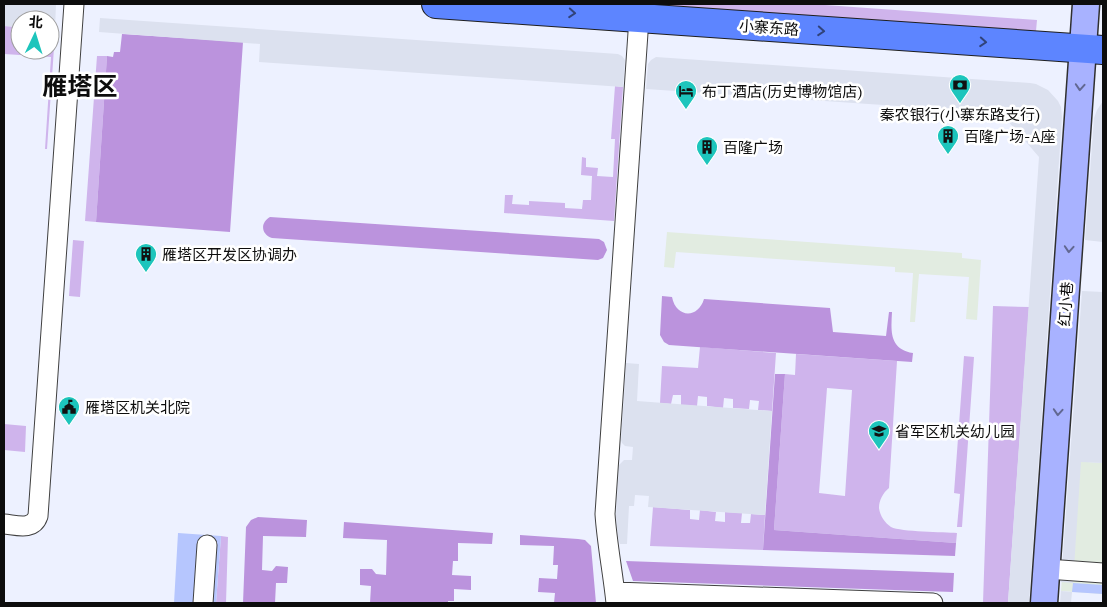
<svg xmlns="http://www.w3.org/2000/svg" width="1107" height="607" viewBox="0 0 1107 607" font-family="'PT Serif','Noto Sans SC',serif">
<rect width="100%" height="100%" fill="#edf1ff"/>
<path fill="#e2ece1" d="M 667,232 L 962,253 L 962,258 L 981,260 L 977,320 L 966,319 L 969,277 L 919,274 L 915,322 L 910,322 L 913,273 L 895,272 L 895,267 L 676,252 L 674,268 L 664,267 Z
M 1070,461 L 1103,463 L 1103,594 L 1061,591 Z"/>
<path fill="#cfb4ec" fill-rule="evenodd" d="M 643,4 L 811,4 L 1037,20 L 1036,31 Z
M 4,26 L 20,27 L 20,50 L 50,50 L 50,48 L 54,48 L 47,149 L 45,149 L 51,57 L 4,54 Z
M 97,56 L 107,56 L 96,222 L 85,221 Z
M 615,86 L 623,87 L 614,221 L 504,213 L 505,195 L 513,195 L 512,204 L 529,205 L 529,201 L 565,203 L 565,208 L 582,209 L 583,200 L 591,200 L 592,176 L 581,175 L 582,157 L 586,158 L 586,167 L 598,168 L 597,176 L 613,177 L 615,139 L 611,139 Z
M 73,240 L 84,241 L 80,297 L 69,296 Z
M 993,306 L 1029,307 L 1008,603 L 983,603 Z
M 700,347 L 776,353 L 772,411 L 758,410 L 759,401 L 750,400 L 749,409 L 733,408 L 733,399 L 724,398 L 723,408 L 707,406 L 707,397 L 698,396 L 697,406 L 681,405 L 681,395 L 673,395 L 671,404 L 660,403 L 662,366 L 698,368 Z
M 796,354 L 897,361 L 889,488 C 883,493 879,500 879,508 C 880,516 885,523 891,527 C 901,532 944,532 957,533 L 956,543 L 774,530 L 785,374 L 795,375 ZM 827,388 L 852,390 L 845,496 L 819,493 Z
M 964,356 L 974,357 L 962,527 L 957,527 L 960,494 L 954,493 Z
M 4,424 L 26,426 L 25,452 L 4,450 Z
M 653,507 L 690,510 L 690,519 L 699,520 L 700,510 L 716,512 L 715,521 L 725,522 L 725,512 L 742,513 L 741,523 L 750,523 L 751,514 L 765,515 L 763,550 L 650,546 Z
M 221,536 L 228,537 L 226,603 L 216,603 Z"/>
<path fill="#bb93dd" d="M 122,34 L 243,42 L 230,232 L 96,222 L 107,56 L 113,57 L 114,52 L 120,52 Z
M 270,217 L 599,239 L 604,242 L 607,250 L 603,258 L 598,260 L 272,238 C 261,234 260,223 270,217 Z
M 662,296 L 672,297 C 676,318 698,319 704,299 L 830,308 L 833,332 L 886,336 L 889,312 L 892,312 C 891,331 889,349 913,353 L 912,362 L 669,345 L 664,342 L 660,335 Z
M 775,374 L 785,374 L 774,530 L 956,543 L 955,556 L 763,550 Z
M 258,517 L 307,520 L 306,537 L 263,536 L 262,570 L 272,571 L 276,566 L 288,567 L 287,583 L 276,583 L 275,603 L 243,603 L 246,527 L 251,520 Z
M 344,522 L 493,533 L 492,544 L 458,543 L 458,561 L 453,561 L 452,575 L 471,576 L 471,590 L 454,589 L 454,601 L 448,601 L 448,603 L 370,603 L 371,586 L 360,585 L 360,569 L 372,569 L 376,574 L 386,575 L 387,540 L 343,538 Z
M 520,535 L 578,539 L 585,540 L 591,546 L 596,603 L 554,603 L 555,593 L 538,592 L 539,578 L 557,579 L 558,565 L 553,565 L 554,546 L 520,545 Z
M 626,561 L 954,573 L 953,592 L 633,581 Z"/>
<path fill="#b6c6fe" d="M 178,533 L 221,536 L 216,603 L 174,603 Z
M 1073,583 L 1103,585 L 1103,594 L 1072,592 Z"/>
<path fill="#dce1ef" d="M 4,4 L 56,4 L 55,29 L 50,29 L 50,20 L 20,20 L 20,27 L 4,26 Z
M 100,18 L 618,54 L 622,56 L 625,60 L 623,87 L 259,62 L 260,44 L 99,32 Z
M 656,57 L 1030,83 L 1036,84 L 1048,90 L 1058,101 L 1061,107 L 1062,117 L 1029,603 L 1008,603 L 1039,157 L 1001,113 L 646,89 L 648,64 L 651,60 Z
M 1103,101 L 1103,242 L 1085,240 L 1094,118 L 1097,110 Z
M 1082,291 L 1103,292 L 1103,463 L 1081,462 L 1073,583 L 1061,582 Z
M 626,363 L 639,364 L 637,401 L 772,411 L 765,515 L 648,507 L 649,496 L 635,495 L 634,506 L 629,506 L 627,544 L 620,544 L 618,537 L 616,517 L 619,465 L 624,460 L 632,460 L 633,447 L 625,446 L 622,443 L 621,440 Z
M 1061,591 L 1072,592 L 1071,603 L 1060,603 Z"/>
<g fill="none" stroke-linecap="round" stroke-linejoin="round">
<g stroke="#404040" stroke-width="21">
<path id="street" d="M 4,524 C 16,525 33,531 38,516 L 74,4
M 1047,569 L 1103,573
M 615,592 L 933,603
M 203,603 L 207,545
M 616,603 C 613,573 607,544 605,514 L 639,18"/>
</g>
<g stroke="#2f2f2f" stroke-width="29">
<path id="secondary" d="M 1044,603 L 1086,4"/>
</g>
<g stroke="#1e1e1e" stroke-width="30">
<path id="primary" d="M 436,4 L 1103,50"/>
</g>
<use href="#street" stroke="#fff" stroke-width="19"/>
<use href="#secondary" stroke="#a8b2ff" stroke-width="26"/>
<use href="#primary" stroke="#5d85ff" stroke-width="28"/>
</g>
<defs><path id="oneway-chevron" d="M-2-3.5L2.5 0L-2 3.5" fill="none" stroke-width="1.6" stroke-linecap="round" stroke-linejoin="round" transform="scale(1.25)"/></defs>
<g stroke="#31437a">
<use href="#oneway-chevron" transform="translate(572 13) rotate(4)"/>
<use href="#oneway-chevron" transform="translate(821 31) rotate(4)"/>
<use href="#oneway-chevron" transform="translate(983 42) rotate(4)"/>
</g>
<g stroke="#626892">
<use href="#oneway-chevron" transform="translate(1080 87) rotate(94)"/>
<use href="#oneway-chevron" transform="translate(1069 249) rotate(94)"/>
<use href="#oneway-chevron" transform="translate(1058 412) rotate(94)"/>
</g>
<defs>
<g id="bank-pin" transform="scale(1.125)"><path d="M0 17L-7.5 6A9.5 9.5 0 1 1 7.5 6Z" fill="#1dc5bc" stroke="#fff"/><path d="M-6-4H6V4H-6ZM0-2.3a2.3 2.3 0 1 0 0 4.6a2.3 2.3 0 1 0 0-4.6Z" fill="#111"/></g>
<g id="hotel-pin" transform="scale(1.125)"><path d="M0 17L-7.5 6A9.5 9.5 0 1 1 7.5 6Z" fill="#1dc5bc" stroke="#fff"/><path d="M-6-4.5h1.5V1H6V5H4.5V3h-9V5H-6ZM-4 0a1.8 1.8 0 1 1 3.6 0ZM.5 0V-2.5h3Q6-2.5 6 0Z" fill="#111"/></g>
<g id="building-pin" transform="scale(1.125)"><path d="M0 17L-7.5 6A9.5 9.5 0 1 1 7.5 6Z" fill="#1dc5bc" stroke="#fff"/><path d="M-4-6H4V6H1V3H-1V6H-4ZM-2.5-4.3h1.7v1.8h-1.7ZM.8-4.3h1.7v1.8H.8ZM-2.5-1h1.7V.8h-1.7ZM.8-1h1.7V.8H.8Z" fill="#111"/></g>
<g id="civic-pin" transform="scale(1.125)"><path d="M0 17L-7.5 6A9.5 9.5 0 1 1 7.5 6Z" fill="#1dc5bc" stroke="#fff"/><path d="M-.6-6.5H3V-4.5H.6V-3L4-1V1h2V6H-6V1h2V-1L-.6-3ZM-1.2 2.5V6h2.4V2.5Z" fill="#111"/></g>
<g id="school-pin" transform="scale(1.125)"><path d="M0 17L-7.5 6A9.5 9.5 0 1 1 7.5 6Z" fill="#1dc5bc" stroke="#fff"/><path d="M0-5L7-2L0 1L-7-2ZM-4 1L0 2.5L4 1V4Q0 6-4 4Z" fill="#111"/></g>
</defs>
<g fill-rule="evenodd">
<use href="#bank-pin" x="960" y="85"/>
<use href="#hotel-pin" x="686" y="91"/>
<use href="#building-pin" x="948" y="136"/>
<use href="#building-pin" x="707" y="147"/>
<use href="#building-pin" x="146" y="254"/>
<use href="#civic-pin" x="69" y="407"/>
<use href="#school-pin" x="879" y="431"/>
</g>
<g text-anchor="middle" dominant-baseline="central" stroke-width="5" stroke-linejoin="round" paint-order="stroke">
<g font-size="15" fill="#0d0d0d" stroke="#fff">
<text transform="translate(769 27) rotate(4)">小寨东路</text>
<text transform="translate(1065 304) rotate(-86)">红小巷</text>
</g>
<g font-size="15" fill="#0d0d0d" stroke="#fff" text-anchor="start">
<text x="702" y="91">布丁酒店(历史博物馆店)</text>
<text x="960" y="114" text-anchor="middle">秦农银行(小寨东路支行)</text>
<text x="964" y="136">百隆广场-A座</text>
<text x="723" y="147">百隆广场</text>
<text x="162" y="254">雁塔区开发区协调办</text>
<text x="85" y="407">雁塔区机关北院</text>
<text x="895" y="431">省军区机关幼儿园</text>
</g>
<g font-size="25" font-weight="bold" fill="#0d0d0d" stroke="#fff">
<text x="80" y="85">雁塔区</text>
</g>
</g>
<rect width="1107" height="607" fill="none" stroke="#0d0d0d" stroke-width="10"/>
<g transform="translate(35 35) rotate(4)"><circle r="24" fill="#ffffff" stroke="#9e9e9e"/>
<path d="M0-4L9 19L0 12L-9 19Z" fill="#1dc5bc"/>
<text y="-8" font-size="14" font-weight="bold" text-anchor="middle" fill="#0d0d0d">北</text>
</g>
</svg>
